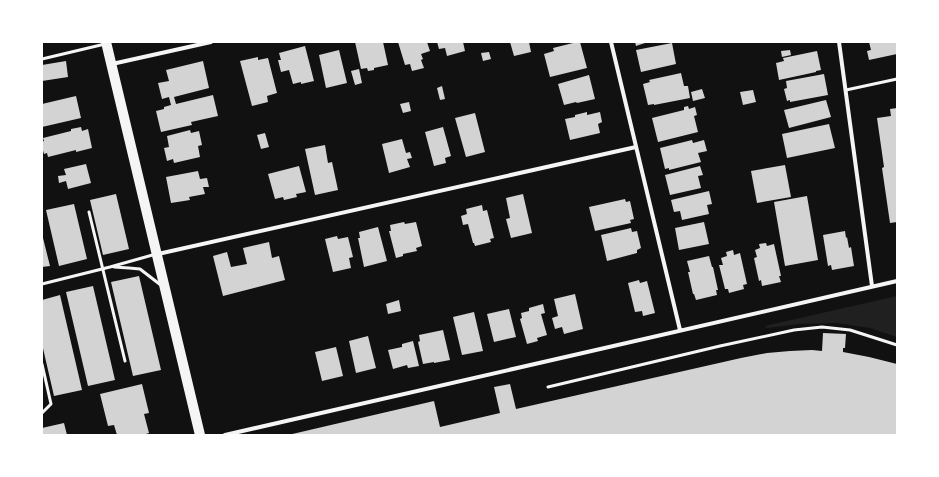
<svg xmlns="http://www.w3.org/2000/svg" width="939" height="477" viewBox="0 0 939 477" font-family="Overpass,sans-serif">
<rect width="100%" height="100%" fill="#111"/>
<path fill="#202020" d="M 897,296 L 897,337 L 870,328 L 836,323 L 799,324 L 767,328 L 765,326 Z"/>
<path fill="#d3d3d3" d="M 355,42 L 383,42 L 388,65 L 374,68 L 374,70 L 368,71 L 367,68 L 361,69 Z
M 398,42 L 427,42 L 430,51 L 421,54 L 423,59 L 421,60 L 424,68 L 412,71 L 410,64 L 405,65 Z
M 437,42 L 463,42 L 465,51 L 447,56 L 445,48 L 439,49 Z
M 510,42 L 529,42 L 531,52 L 514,56 Z
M 577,42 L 580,42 L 587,68 L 550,77 L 544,54 L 554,51 L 553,48 Z
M 635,42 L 648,42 L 636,46 Z
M 869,42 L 896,42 L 897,54 L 869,60 L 867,51 L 871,50 Z
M 672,43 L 676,64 L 641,72 L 636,50 Z
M 305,46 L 314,81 L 301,84 L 301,82 L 293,84 L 289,70 L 281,72 L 278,60 L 281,60 L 279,53 Z
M 339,50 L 347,83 L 326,88 L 319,55 Z
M 790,50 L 791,55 L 782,57 L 781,51 Z
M 817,51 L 821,70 L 816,71 L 816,72 L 779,80 L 776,63 L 784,61 L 783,58 Z
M 489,52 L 491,59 L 483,61 L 481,53 Z
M 258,57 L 258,60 L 268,58 L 277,93 L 267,96 L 268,102 L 252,106 L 240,61 Z
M 66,61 L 68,77 L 42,81 L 42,65 Z
M 203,61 L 209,88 L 174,97 L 176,104 L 213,95 L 218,116 L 191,122 L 192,125 L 161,132 L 156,111 L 164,109 L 164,107 L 171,105 L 169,97 L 162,99 L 158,83 L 169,81 L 166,70 Z
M 359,69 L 362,83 L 355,85 L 351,71 Z
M 681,73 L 684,86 L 688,86 L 690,98 L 654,105 L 654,104 L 648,105 L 643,84 L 650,82 L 649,80 Z
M 824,74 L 828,95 L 790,102 L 790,100 L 787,101 L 784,89 L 787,88 L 786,81 Z
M 589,75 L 595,99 L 577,103 L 576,102 L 564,105 L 558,84 Z
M 442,86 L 445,99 L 440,100 L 437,88 Z
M 702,89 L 705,98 L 693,101 L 691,92 Z
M 753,90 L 756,102 L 743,105 L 740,92 Z
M 76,96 L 81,118 L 42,127 L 42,104 Z
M 826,100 L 831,117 L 789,128 L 784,110 Z
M 409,102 L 411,111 L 403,113 L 400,104 Z
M 688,106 L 689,109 L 695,107 L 697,115 L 694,116 L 698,132 L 658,142 L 652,118 L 684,110 L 684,107 Z
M 897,108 L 897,222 L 890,223 L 882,168 L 884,167 L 877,118 L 891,116 L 890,109 Z
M 587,112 L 587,115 L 600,112 L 602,122 L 598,124 L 600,133 L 570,140 L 565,119 L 575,117 L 575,115 Z
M 475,113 L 485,152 L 466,157 L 455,118 Z
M 829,124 L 835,148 L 787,158 L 782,134 Z
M 81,127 L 82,131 L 88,129 L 92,148 L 76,152 L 76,150 L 48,157 L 47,153 L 44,154 L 42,147 L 42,142 L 44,141 L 43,138 L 71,131 L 71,129 Z
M 443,127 L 451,156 L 445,158 L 446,163 L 434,166 L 425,132 Z
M 190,130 L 191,133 L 199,131 L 202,145 L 198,146 L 200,157 L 174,163 L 173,159 L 167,161 L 164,148 L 169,147 L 167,136 Z
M 265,133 L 269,147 L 261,149 L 257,135 Z
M 402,139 L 406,153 L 410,152 L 412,158 L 407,159 L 410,167 L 389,173 L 382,144 Z
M 692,140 L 693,143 L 704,140 L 707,151 L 698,153 L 701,162 L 669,170 L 669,168 L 665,169 L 660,148 Z
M 325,145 L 328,163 L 332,162 L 338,190 L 315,195 L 305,149 Z
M 86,164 L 91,183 L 68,189 L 66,181 L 59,183 L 58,176 L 66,175 L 64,169 Z
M 785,165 L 791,197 L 757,203 L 751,171 Z
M 299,166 L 306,192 L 296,194 L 297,197 L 284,200 L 283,197 L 275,199 L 268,174 Z
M 700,166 L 703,175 L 698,176 L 701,188 L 670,195 L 665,175 Z
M 198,171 L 200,179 L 207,178 L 209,187 L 203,187 L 205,194 L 189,197 L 190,200 L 171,203 L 166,177 Z
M 709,191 L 712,204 L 707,205 L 709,214 L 682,220 L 680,211 L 674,212 L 671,200 Z
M 116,194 L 129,249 L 103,255 L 90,200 Z
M 523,194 L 532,233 L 511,238 L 506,219 L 510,218 L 506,198 Z
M 807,196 L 818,260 L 785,266 L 774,202 Z
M 625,199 L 626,202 L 630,201 L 634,219 L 630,220 L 631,223 L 595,231 L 589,207 Z
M 74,204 L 87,259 L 59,266 L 46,210 Z
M 482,205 L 483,211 L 487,210 L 494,238 L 490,239 L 491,242 L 475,246 L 474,243 L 473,243 L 468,224 L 463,225 L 461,216 L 467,214 L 466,209 Z
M 404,222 L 405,224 L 416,222 L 422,246 L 416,248 L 417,251 L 403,254 L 403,256 L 396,258 L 389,231 L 391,231 L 390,225 Z
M 704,222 L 709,244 L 679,250 L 675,228 Z
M 378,227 L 387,261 L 364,267 L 358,238 L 360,238 L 359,232 Z
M 631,228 L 632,232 L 637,231 L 641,248 L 637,250 L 637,253 L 607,261 L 601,235 Z
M 845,231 L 846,238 L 847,237 L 849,248 L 851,247 L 854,266 L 832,270 L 831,265 L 828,266 L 823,235 Z
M 42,234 L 50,266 L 42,267 Z
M 337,236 L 338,239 L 348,237 L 353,257 L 349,258 L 351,268 L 333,272 L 325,239 Z
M 269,242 L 272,258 L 279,256 L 285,280 L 223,296 L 213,256 L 227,252 L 231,267 L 247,264 L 243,248 Z
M 766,243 L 767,246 L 774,244 L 781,276 L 779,276 L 781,282 L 762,286 L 761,280 L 759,281 L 754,258 L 757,257 L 755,250 L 760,248 L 759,244 Z
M 733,250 L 734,255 L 740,253 L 747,284 L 743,285 L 744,289 L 729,293 L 728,289 L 725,289 L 719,265 L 723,265 L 721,258 L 727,256 L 726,252 Z
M 709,256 L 712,267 L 713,267 L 718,290 L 716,290 L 717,295 L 696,300 L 694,294 L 693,294 L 688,272 L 690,272 L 687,261 Z
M 139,276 L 161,370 L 133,376 L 111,282 Z
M 639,280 L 640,283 L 647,281 L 655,313 L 643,316 L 642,311 L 635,312 L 628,283 Z
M 93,286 L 115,380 L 88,386 L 66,292 Z
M 575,294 L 583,329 L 564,334 L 562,327 L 555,329 L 552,318 L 558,316 L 554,299 Z
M 60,295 L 82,390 L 54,396 L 42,344 L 42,300 Z
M 399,300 L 401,311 L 388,314 L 386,304 Z
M 543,304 L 545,313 L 541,314 L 547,335 L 537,338 L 538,341 L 527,344 L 520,319 L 522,318 L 521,313 L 529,311 L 529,308 Z
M 509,309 L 516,337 L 494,342 L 487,314 Z
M 474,312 L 483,351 L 462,355 L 453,317 Z
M 443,330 L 450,360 L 434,363 L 434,362 L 423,364 L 418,342 L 420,341 L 419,335 Z
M 823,333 L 846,334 L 845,348 L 843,348 L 843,352 L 869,357 L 897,364 L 897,435 L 288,435 L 434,401 L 440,427 L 500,413 L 494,387 L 510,384 L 516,409 L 741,358 L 767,353 L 790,351 L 812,350 L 822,351 Z
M 368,336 L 376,368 L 356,373 L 349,341 Z
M 413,341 L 419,366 L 408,368 L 407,365 L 393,369 L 388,350 L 402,347 L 402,344 Z
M 336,347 L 343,376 L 322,381 L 315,352 Z
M 142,384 L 149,413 L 144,414 L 149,433 L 143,435 L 117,435 L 114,425 L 108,426 L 100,394 Z
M 64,423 L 67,435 L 42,435 L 42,428 Z"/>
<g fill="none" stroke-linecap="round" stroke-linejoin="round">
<path stroke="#f5f5f5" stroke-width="3" d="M 42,59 L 105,44
M 846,90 L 897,79
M 89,212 L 125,361
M 114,267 L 129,268 L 140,269 L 162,286
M 42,284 L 110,267 L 156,254
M 42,364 L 51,404 L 42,413
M 548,387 L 720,346 L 794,330 L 822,327 L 850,330 L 897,345"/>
<path stroke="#f5f5f5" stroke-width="4" d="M 611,42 L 680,330
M 839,42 L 872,286
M 112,64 L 211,42
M 158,254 L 636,147
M 225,435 L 897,281"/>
<path stroke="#f5f5f5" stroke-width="10" d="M 106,42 L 200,435"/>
</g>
<rect width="939" height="477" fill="none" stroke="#ffffff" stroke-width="86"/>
</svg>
